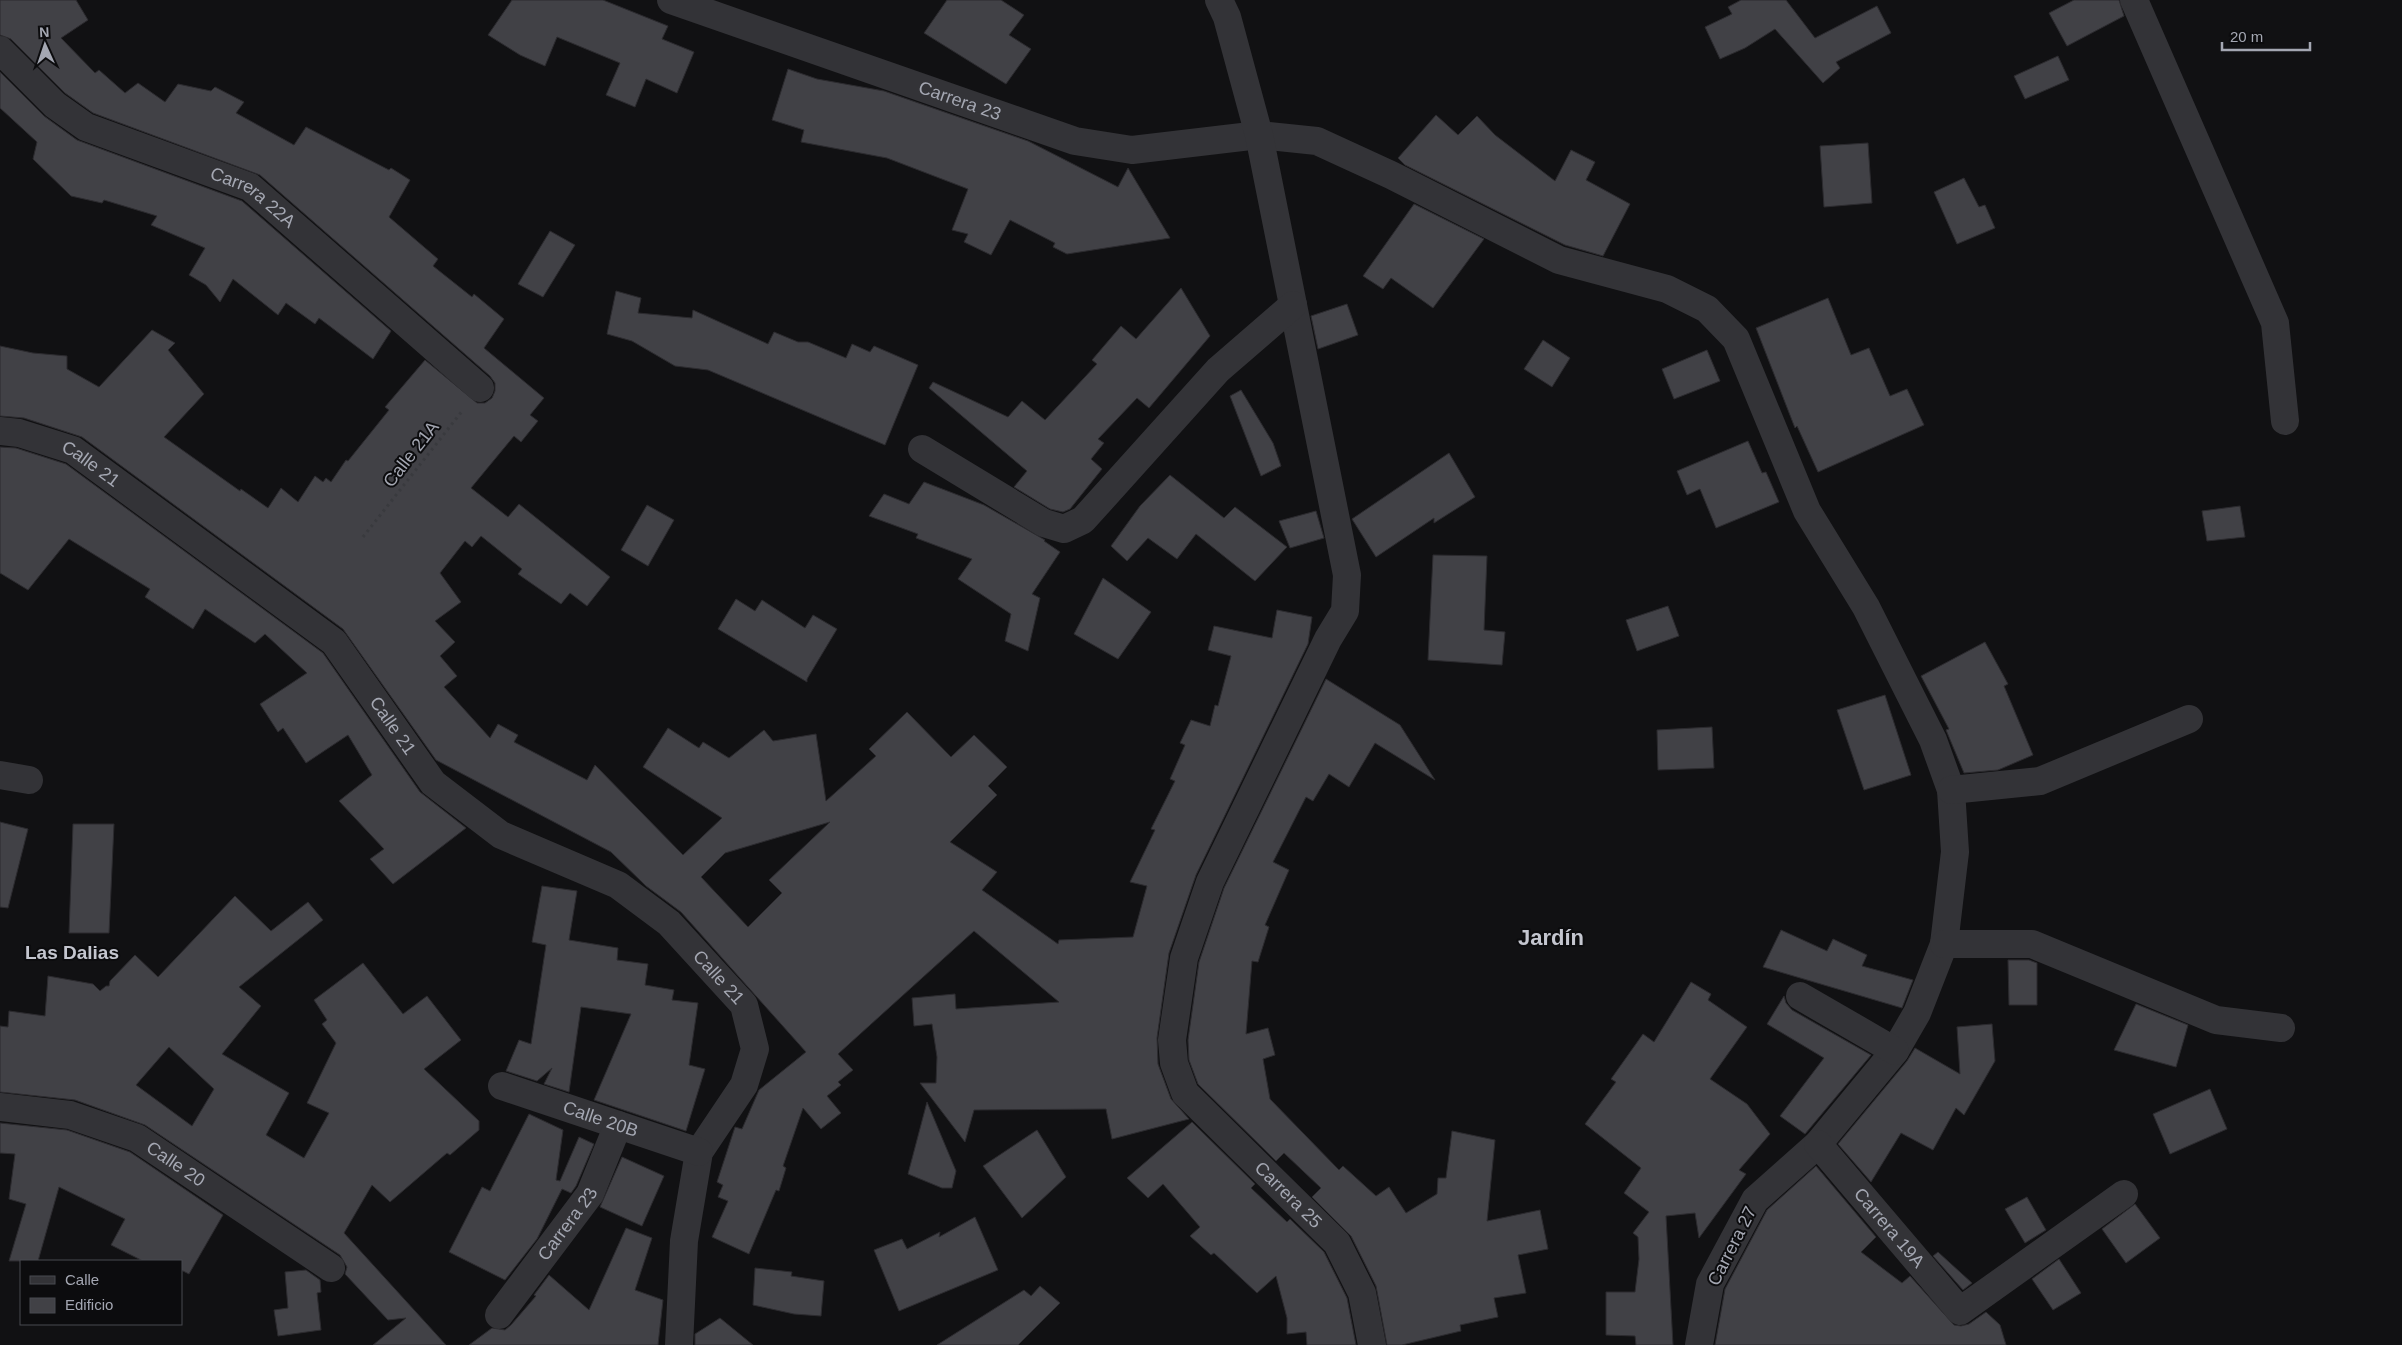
<svg xmlns="http://www.w3.org/2000/svg" width="2402" height="1345" viewBox="0 0 2402 1345" font-family="Arial,sans-serif">
<rect width="100%" height="100%" fill="#111113"/>
<path fill="#414146" stroke="#2c2b2f" fill-rule="evenodd" d="M 0,0 L 76,0 L 88,20 L 61,38 L 95,73 L 99,70 L 125,93 L 138,83 L 165,102 L 178,84 L 211,91 L 215,87 L 244,102 L 236,113 L 294,145 L 306,127 L 389,170 L 391,168 L 410,180 L 389,217 L 438,259 L 433,266 L 472,297 L 474,294 L 504,319 L 484,348 L 544,398 L 530,415 L 538,421 L 521,442 L 514,436 L 471,488 L 508,517 L 519,504 L 610,577 L 587,606 L 570,593 L 561,604 L 518,574 L 522,569 L 481,536 L 472,547 L 465,541 L 440,573 L 461,602 L 435,621 L 455,642 L 440,656 L 457,676 L 444,687 L 490,738 L 498,724 L 518,735 L 514,742 L 587,780 L 595,765 L 683,855 L 722,818 L 643,767 L 668,728 L 699,748 L 703,742 L 729,758 L 764,730 L 773,741 L 816,734 L 826,801 L 876,756 L 869,749 L 907,712 L 951,757 L 974,735 L 1007,767 L 988,786 L 997,795 L 950,842 L 997,872 L 982,890 L 1058,944 L 1059,940 L 1133,937 L 1147,886 L 1130,882 L 1155,830 L 1151,829 L 1175,781 L 1170,779 L 1185,745 L 1180,743 L 1191,720 L 1210,726 L 1215,705 L 1218,706 L 1231,656 L 1208,650 L 1214,626 L 1272,638 L 1277,610 L 1312,617 L 1308,644 L 1196,875 L 1169,953 L 1157,1038 L 1158,1064 L 1171,1099 L 1189,1119 L 1112,1139 L 1106,1109 L 974,1110 L 965,1142 L 920,1083 L 936,1083 L 937,1057 L 932,1024 L 914,1026 L 912,998 L 955,994 L 956,1009 L 1059,1002 L 974,931 L 838,1054 L 853,1070 L 838,1082 L 841,1085 L 827,1096 L 841,1113 L 821,1129 L 803,1108 L 783,1166 L 786,1168 L 779,1191 L 776,1190 L 749,1254 L 712,1237 L 728,1201 L 718,1197 L 723,1185 L 717,1182 L 735,1127 L 742,1129 L 759,1090 L 806,1052 L 681,912 L 646,886 L 611,852 L 436,760 L 343,629 L 82,437 L 24,418 L 0,416 L 0,346 L 33,353 L 67,356 L 67,369 L 99,387 L 152,330 L 175,343 L 168,350 L 204,394 L 164,437 L 240,491 L 241,489 L 268,508 L 281,488 L 298,502 L 315,476 L 323,482 L 326,478 L 331,482 L 346,460 L 348,461 L 389,410 L 385,407 L 425,360 L 477,403 L 485,403 L 492,398 L 495,391 L 495,383 L 490,376 L 260,175 L 93,113 L 65,93 L 11,39 L 0,35 ZM 830,822 L 769,880 L 782,893 L 748,927 L 701,877 L 725,853 Z
M 512,0 L 603,0 L 668,26 L 662,39 L 694,52 L 677,93 L 646,79 L 635,107 L 606,95 L 620,63 L 557,37 L 545,66 L 520,55 L 488,35 Z
M 947,0 L 1001,0 L 1024,15 L 1009,35 L 1031,49 L 1006,84 L 924,33 Z
M 1741,0 L 1786,0 L 1815,38 L 1877,6 L 1891,33 L 1836,62 L 1840,68 L 1823,83 L 1775,29 L 1745,48 L 1720,59 L 1705,27 L 1732,14 L 1728,7 Z
M 2074,0 L 2119,0 L 2124,16 L 2067,46 L 2049,13 Z
M 2058,56 L 2069,80 L 2025,99 L 2014,76 Z
M 788,69 L 817,79 L 884,91 L 1028,141 L 1118,187 L 1128,168 L 1170,238 L 1067,254 L 1053,247 L 1055,243 L 1010,220 L 991,255 L 964,242 L 968,234 L 952,230 L 968,189 L 887,158 L 801,142 L 804,130 L 772,120 Z
M 0,72 L 44,116 L 77,140 L 242,201 L 391,331 L 373,359 L 319,318 L 315,324 L 286,303 L 278,315 L 233,279 L 220,302 L 206,285 L 189,275 L 205,248 L 151,225 L 157,216 L 104,200 L 102,203 L 71,196 L 33,159 L 37,142 L 0,108 Z
M 1436,115 L 1458,135 L 1477,116 L 1495,135 L 1555,181 L 1571,150 L 1595,162 L 1586,180 L 1630,204 L 1603,256 L 1565,245 L 1405,165 L 1398,158 Z
M 1868,143 L 1872,203 L 1824,207 L 1820,146 Z
M 1964,178 L 1979,207 L 1985,205 L 1995,228 L 1957,244 L 1934,192 Z
M 1414,204 L 1484,239 L 1433,308 L 1391,278 L 1383,289 L 1363,276 Z
M 550,231 L 575,245 L 543,297 L 518,284 Z
M 1181,288 L 1210,336 L 1149,408 L 1137,398 L 1098,439 L 1104,443 L 1091,459 L 1102,469 L 1070,509 L 1063,512 L 1050,509 L 1014,487 L 1027,471 L 929,388 L 933,382 L 1008,417 L 1022,401 L 1045,420 L 1097,364 L 1092,360 L 1121,326 L 1136,339 Z
M 616,291 L 641,298 L 638,313 L 692,318 L 693,310 L 768,344 L 774,332 L 798,342 L 808,342 L 846,358 L 852,344 L 870,352 L 874,346 L 918,365 L 885,445 L 708,370 L 675,366 L 632,341 L 607,334 Z
M 1828,298 L 1851,355 L 1869,348 L 1890,396 L 1907,389 L 1924,425 L 1818,472 L 1797,426 L 1795,428 L 1756,328 Z
M 1347,304 L 1358,335 L 1318,349 L 1311,316 Z
M 1543,340 L 1570,358 L 1552,387 L 1524,369 Z
M 1707,350 L 1720,381 L 1674,399 L 1662,369 Z
M 1241,390 L 1273,443 L 1281,466 L 1261,476 L 1230,396 Z
M 1748,441 L 1762,473 L 1766,472 L 1779,502 L 1716,528 L 1700,489 L 1687,495 L 1677,471 Z
M 0,447 L 16,448 L 66,464 L 323,653 L 420,792 L 466,828 L 393,884 L 370,859 L 384,849 L 339,801 L 372,775 L 348,735 L 306,763 L 283,728 L 278,732 L 260,704 L 307,673 L 265,634 L 255,643 L 205,609 L 193,629 L 145,597 L 150,589 L 69,539 L 28,590 L 0,573 Z
M 1449,453 L 1475,497 L 1434,523 L 1434,518 L 1376,557 L 1352,519 Z
M 1170,475 L 1224,518 L 1235,507 L 1287,547 L 1255,581 L 1196,534 L 1177,559 L 1148,538 L 1127,561 L 1111,546 L 1140,506 Z
M 924,482 L 984,505 L 1045,540 L 1044,541 L 1060,552 L 1032,594 L 1040,598 L 1028,651 L 1005,641 L 1011,614 L 958,579 L 972,559 L 916,538 L 918,534 L 869,516 L 884,494 L 909,504 Z
M 647,505 L 674,520 L 648,566 L 621,550 Z
M 2240,506 L 2245,537 L 2207,541 L 2202,511 Z
M 1316,511 L 1324,538 L 1290,548 L 1279,521 Z
M 1433,555 L 1487,556 L 1484,630 L 1505,632 L 1502,665 L 1428,660 Z
M 1103,578 L 1151,612 L 1118,659 L 1074,634 Z
M 736,599 L 755,611 L 762,600 L 805,628 L 813,615 L 837,629 L 807,679 L 807,682 L 718,629 Z
M 1668,606 L 1679,636 L 1637,651 L 1626,620 Z
M 1985,642 L 2008,684 L 2004,686 L 2033,755 L 1998,770 L 1964,773 L 1946,730 L 1949,729 L 1921,676 Z
M 1326,679 L 1400,725 L 1435,780 L 1375,743 L 1349,787 L 1329,774 L 1313,801 L 1306,797 L 1273,862 L 1289,870 L 1265,925 L 1269,927 L 1258,962 L 1252,961 L 1246,1034 L 1268,1028 L 1275,1055 L 1263,1059 L 1270,1099 L 1339,1170 L 1343,1166 L 1376,1196 L 1389,1187 L 1406,1213 L 1437,1194 L 1438,1178 L 1446,1178 L 1452,1131 L 1495,1140 L 1487,1221 L 1540,1210 L 1548,1249 L 1518,1255 L 1526,1293 L 1494,1298 L 1498,1317 L 1460,1325 L 1461,1331 L 1402,1345 L 1387,1345 L 1376,1286 L 1351,1236 L 1312,1197 L 1321,1188 L 1284,1153 L 1276,1161 L 1198,1084 L 1189,1060 L 1188,1040 L 1199,962 L 1224,888 Z
M 1885,695 L 1911,775 L 1864,790 L 1837,710 Z
M 1712,727 L 1714,768 L 1658,770 L 1657,730 Z
M 0,822 L 28,829 L 8,908 L 0,907 Z
M 73,824 L 114,824 L 109,933 L 69,933 Z
M 542,886 L 577,891 L 569,940 L 618,948 L 617,960 L 648,964 L 645,985 L 674,990 L 672,1000 L 698,1003 L 689,1065 L 705,1069 L 686,1131 L 594,1100 L 631,1014 L 581,1007 L 569,1092 L 544,1084 L 552,1068 L 537,1081 L 506,1071 L 519,1040 L 531,1044 L 546,945 L 532,942 Z
M 235,896 L 271,931 L 308,902 L 323,920 L 239,987 L 261,1006 L 222,1054 L 289,1093 L 266,1135 L 304,1158 L 329,1113 L 307,1103 L 336,1043 L 322,1024 L 327,1020 L 314,1000 L 363,963 L 403,1014 L 427,996 L 461,1040 L 424,1069 L 479,1121 L 479,1130 L 450,1155 L 447,1153 L 390,1202 L 372,1185 L 344,1233 L 446,1345 L 373,1345 L 406,1318 L 388,1320 L 345,1274 L 347,1267 L 340,1255 L 145,1125 L 75,1100 L 0,1092 L 0,1026 L 8,1027 L 9,1011 L 45,1016 L 48,976 L 93,984 L 100,991 L 106,986 L 109,986 L 110,981 L 135,955 L 158,977 ZM 169,1047 L 214,1089 L 192,1126 L 136,1085 Z
M 1781,930 L 1827,951 L 1833,939 L 1867,955 L 1862,966 L 1913,980 L 1902,1008 L 1763,967 Z
M 2008,960 L 2029,960 L 2037,963 L 2037,1005 L 2009,1005 Z
M 1691,982 L 1711,994 L 1708,1000 L 1747,1027 L 1710,1079 L 1747,1104 L 1770,1134 L 1739,1170 L 1746,1174 L 1699,1238 L 1695,1213 L 1666,1216 L 1673,1345 L 1636,1345 L 1635,1336 L 1606,1335 L 1606,1292 L 1635,1292 L 1639,1259 L 1638,1237 L 1633,1233 L 1649,1212 L 1624,1193 L 1641,1168 L 1585,1124 L 1616,1082 L 1611,1079 L 1643,1034 L 1654,1042 Z
M 1784,996 L 1786,1003 L 1792,1010 L 1871,1055 L 1805,1134 L 1780,1116 L 1824,1058 L 1767,1024 Z
M 2136,1004 L 2188,1025 L 2176,1067 L 2114,1050 Z
M 1992,1024 L 1995,1061 L 1964,1115 L 1956,1108 L 1933,1150 L 1901,1133 L 1871,1182 L 1838,1144 L 1907,1061 L 1915,1048 L 1960,1074 L 1957,1027 Z
M 2210,1089 L 2227,1129 L 2170,1154 L 2153,1114 Z
M 927,1102 L 956,1171 L 952,1188 L 942,1188 L 908,1174 Z
M 529,1114 L 563,1130 L 556,1180 L 560,1181 L 579,1137 L 594,1144 L 576,1186 L 571,1193 L 562,1189 L 537,1239 L 505,1280 L 449,1252 L 482,1187 L 490,1191 Z
M 1192,1122 L 1255,1184 L 1251,1188 L 1287,1222 L 1290,1219 L 1324,1252 L 1347,1298 L 1356,1345 L 1307,1345 L 1306,1332 L 1287,1334 L 1287,1318 L 1276,1276 L 1257,1293 L 1214,1253 L 1211,1255 L 1190,1236 L 1200,1227 L 1163,1184 L 1148,1198 L 1127,1178 Z
M 0,1123 L 67,1130 L 130,1152 L 223,1215 L 189,1274 L 181,1270 L 181,1261 L 143,1261 L 111,1245 L 125,1219 L 59,1187 L 38,1261 L 9,1261 L 26,1204 L 9,1199 L 15,1154 L 0,1153 Z
M 1037,1130 L 1066,1177 L 1022,1218 L 983,1166 Z
M 622,1157 L 664,1176 L 642,1226 L 600,1207 Z
M 1816,1166 L 1876,1237 L 1861,1252 L 1902,1283 L 1910,1276 L 1954,1325 L 1961,1326 L 1969,1324 L 1986,1312 L 2000,1325 L 2006,1345 L 1715,1345 L 1725,1289 L 1767,1210 Z
M 2027,1197 L 2046,1230 L 2025,1243 L 2005,1209 Z
M 2135,1204 L 2160,1238 L 2126,1263 L 2102,1229 Z
M 975,1217 L 998,1270 L 899,1311 L 874,1250 L 902,1239 L 907,1249 L 940,1232 L 939,1237 Z
M 626,1228 L 652,1238 L 635,1290 L 663,1300 L 658,1345 L 469,1345 L 492,1328 L 505,1330 L 511,1325 L 536,1296 L 534,1295 L 549,1275 L 589,1310 Z
M 1938,1252 L 1972,1283 L 1963,1290 L 1933,1256 Z
M 2059,1259 L 2081,1293 L 2053,1310 L 2032,1279 Z
M 755,1268 L 792,1272 L 791,1276 L 824,1281 L 821,1316 L 794,1314 L 753,1305 Z
M 306,1270 L 320,1280 L 321,1292 L 317,1293 L 321,1330 L 278,1336 L 274,1310 L 288,1308 L 285,1272 Z
M 1040,1286 L 1060,1303 L 1018,1345 L 937,1345 L 1024,1290 L 1031,1296 Z
M 720,1318 L 753,1345 L 695,1345 L 695,1334 Z"/>
<g fill="none" stroke-linecap="round" stroke-linejoin="round">
<path stroke="#393a3e" stroke-width="3" stroke-dasharray="2.5 4" stroke-linecap="butt" d="M 363,537 L 463,410"/>
<g stroke="#333337" stroke-width="28">
<path id="s1" d="M 671,0 L 1075,141 L 1132,150 L 1259,135 L 1317,141 L 1391,175 L 1559,260 L 1667,289 L 1707,309 L 1736,339 L 1807,511 L 1866,607 L 1933,740 L 1951,790 L 1955,852 L 1944,944 L 1917,1013 L 1895,1051 L 1818,1144 L 1755,1200 L 1710,1284 L 1699,1345"/>
<path id="s2" d="M 1219,0 L 1227,17 L 1259,135 L 1347,575 L 1345,611 L 1328,639 L 1210,882 L 1184,958 L 1172,1040 L 1174,1063 L 1185,1093 L 1337,1243 L 1362,1293 L 1372,1345"/>
<path d="M 2134,0 L 2275,323 L 2285,421"/>
<path id="s3" d="M 0,50 L 55,105 L 86,127 L 250,187 L 480,388"/>
<path id="s4" d="M 0,431 L 19,433 L 73,450 L 334,642 L 433,783 L 501,835 L 618,885 L 669,923 L 744,1005 L 755,1049 L 744,1085 L 699,1152 L 684,1241 L 679,1345"/>
<path d="M 922,449 L 1044,523 L 1064,529 L 1083,520 L 1218,370 L 1293,305"/>
<path d="M 0,775 L 29,780"/>
<path d="M 1951,790 L 2040,781 L 2189,719"/>
<path d="M 1944,944 L 2032,944 L 2216,1020 L 2281,1028"/>
<path d="M 1800,996 L 1895,1051"/>
<path id="s5" d="M 502,1086 L 699,1152"/>
<path id="s6" d="M 0,1107 L 70,1115 L 137,1138 L 331,1268"/>
<path id="s7" d="M 1818,1144 L 1960,1311 L 2124,1194"/>
<path id="s8" d="M 499,1315 L 590,1194 L 618,1125"/>
</g>
</g>
<g text-anchor="middle" dominant-baseline="central" stroke-width="4" stroke-linejoin="round" paint-order="stroke">
<g font-size="18" fill="#a4a7b2" stroke="#0c0c0e">
<text stroke="none"><textPath href="#s1" startOffset="306">Carrera 23</textPath></text>
<text stroke="none"><textPath href="#s3" startOffset="298">Carrera 22A</textPath></text>
<text transform="translate(411 454) rotate(-52)">Calle 21A</text>
<text stroke="none"><textPath href="#s4" startOffset="98">Calle 21</textPath></text>
<text stroke="none"><textPath href="#s4" startOffset="502">Calle 21</textPath></text>
<text stroke="none"><textPath href="#s4" startOffset="922">Calle 21</textPath></text>
<text stroke="none"><textPath href="#s5" startOffset="104">Calle 20B</textPath></text>
<text stroke="none"><textPath href="#s6" startOffset="188">Calle 20</textPath></text>
<text stroke="none"><textPath href="#s2" startOffset="1292">Carrera 25</textPath></text>
<text stroke="none"><textPath href="#s8" startOffset="114">Carrera 23</textPath></text>
<text stroke="none"><textPath href="#s7" startOffset="110">Carrera 19A</textPath></text>
<text transform="translate(1732 1246) rotate(-63)">Carrera 27</text>
</g>
<g font-size="19" font-weight="bold" fill="#c4c6cf" stroke="#0c0c0e">
<text x="72" y="952">Las Dalias</text>
</g>
<g font-size="22" font-weight="bold" fill="#c4c6cf" stroke="#0c0c0e">
<text x="1551" y="937">Jardín</text>
</g>
</g>
<rect x="20" y="1260" width="162" height="65" fill="#0c0c0e" stroke="#494a50"/>
<rect x="30" y="1276" width="25" height="8" fill="#333337" stroke="#494a50"/>
<text x="65" y="1285" font-size="15" fill="#a4a7b2">Calle</text>
<rect x="30" y="1298" width="25" height="15" fill="#414146" stroke="#494a50"/>
<text x="65" y="1310" font-size="15" fill="#a4a7b2">Edificio</text>
<g transform="translate(45 45) rotate(357)" stroke="#0c0c0e" stroke-width="4" paint-order="stroke">
<path d="M0-4L9 19L0 12L-9 19Z" fill="#a4a7b2"/>
<text y="-8" font-size="14" font-weight="bold" text-anchor="middle" fill="#a4a7b2">N</text>
</g>
<path d="M2222 42v8h88v-8" fill="none" stroke="#a4a7b2" stroke-width="2.5"/>
<text x="2230" y="42" font-size="15" fill="#a4a7b2" stroke="#0c0c0e" stroke-width="4" paint-order="stroke">20 m</text>
</svg>
